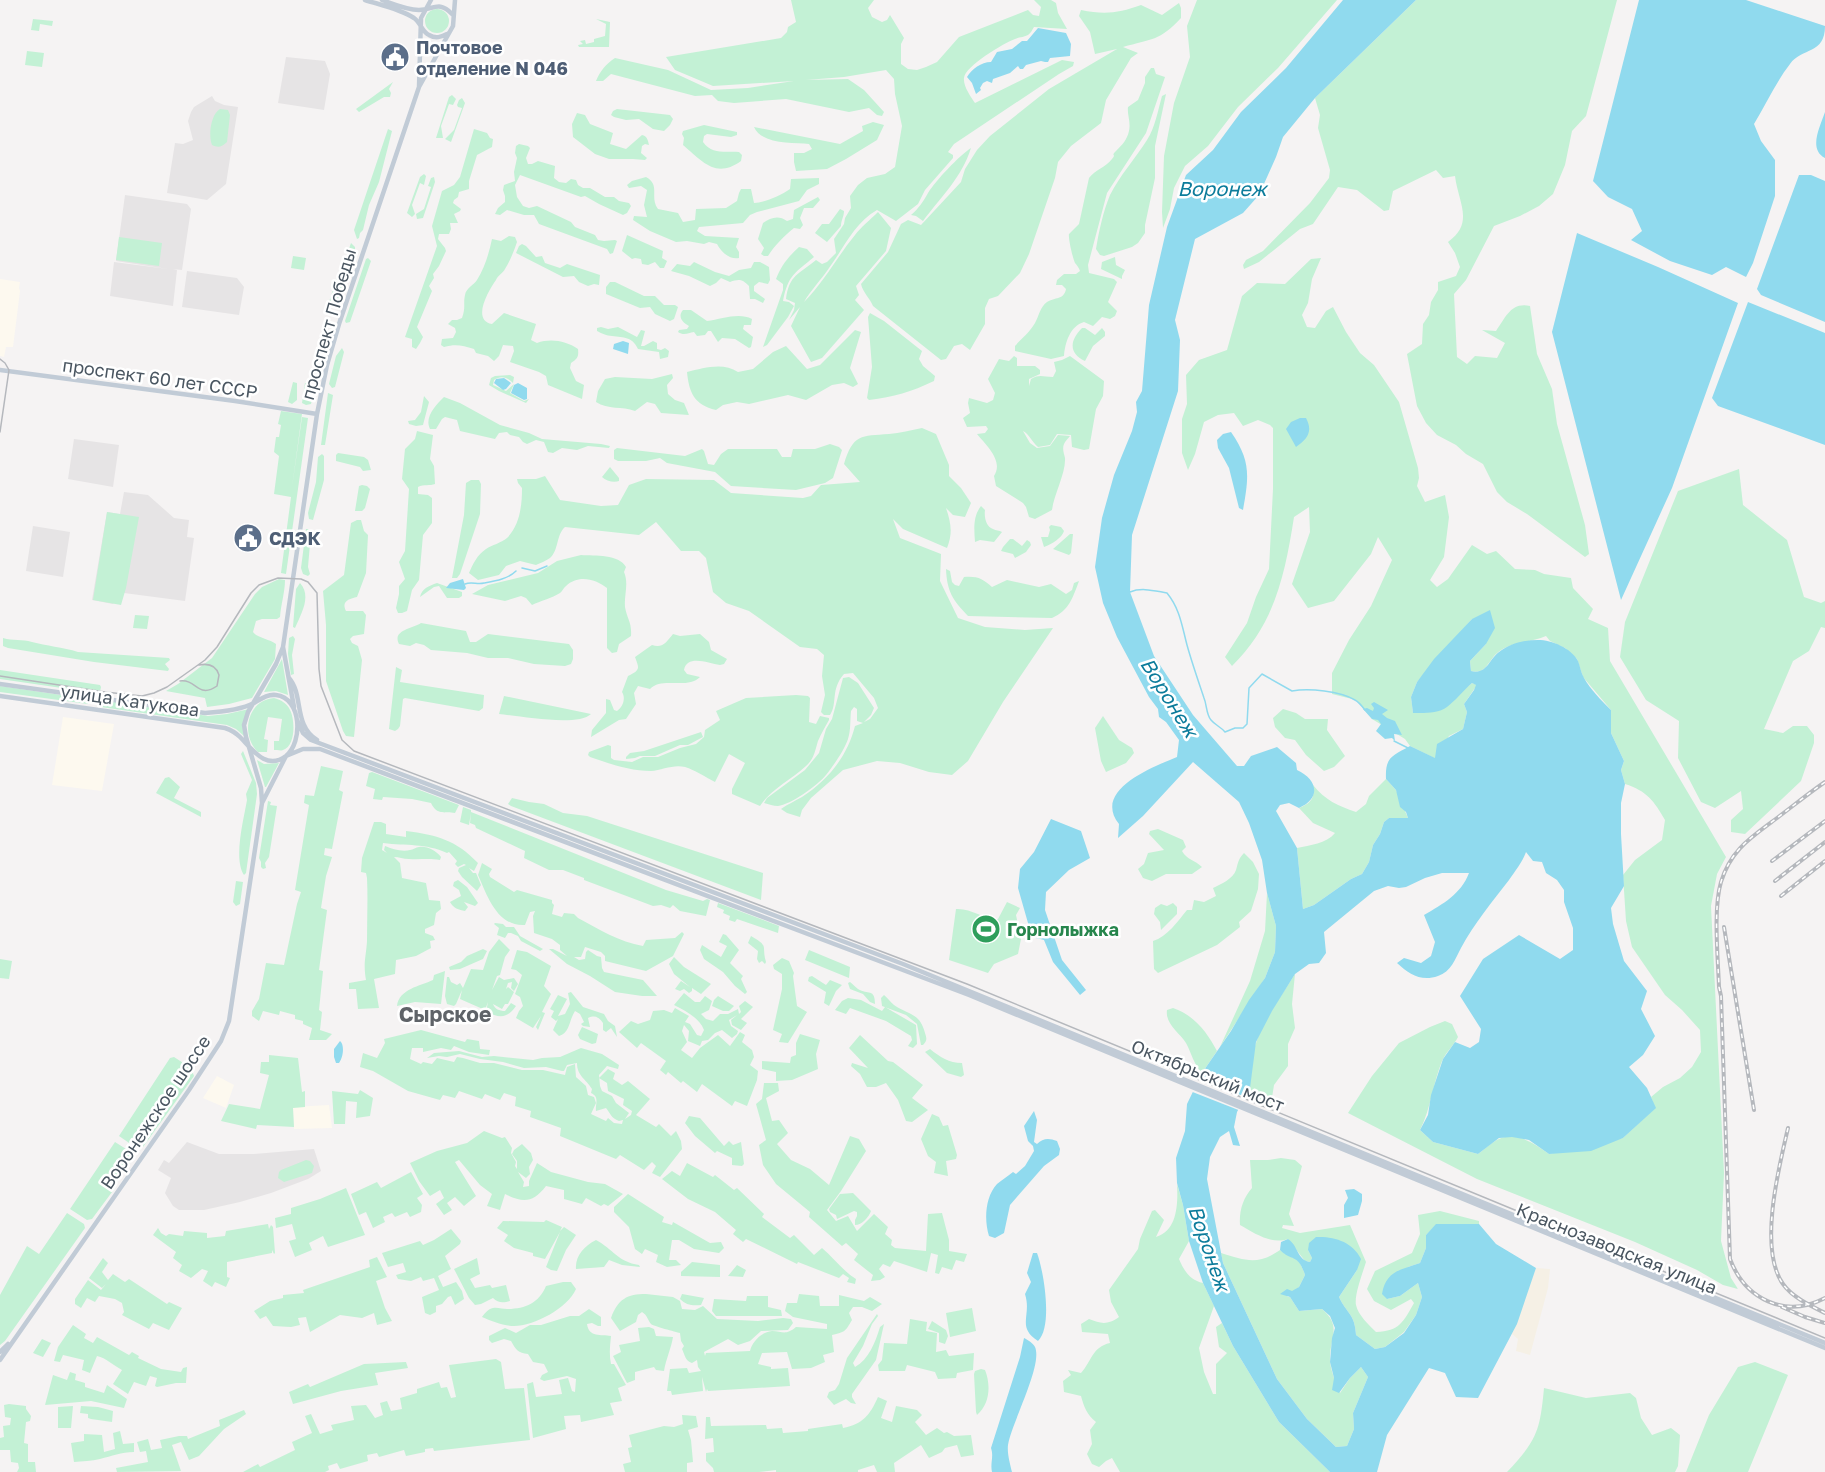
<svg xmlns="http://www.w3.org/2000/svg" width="1825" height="1472" viewBox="0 0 1825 1472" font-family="'Golos Text',sans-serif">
<rect width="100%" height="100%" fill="#f5f3f3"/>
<path fill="#fdf9ef" d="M 0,279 L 20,282 L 19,288 L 20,291 L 13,347 L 6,347 L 4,357 L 0,356 Z
M 63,717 L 114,724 L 102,791 L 52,785 Z
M 217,1076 L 234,1085 L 226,1108 L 203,1098 Z
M 329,1105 L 332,1128 L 294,1129 L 293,1107 Z"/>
<path fill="#e6e4e5" d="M 286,57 L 325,61 L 330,74 L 324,110 L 278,103 Z
M 212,96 L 215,101 L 224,105 L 238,107 L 226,184 L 207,200 L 167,193 L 175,143 L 183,144 L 193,140 L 188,121 L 191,112 L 194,107 Z
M 125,195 L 187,204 L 191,209 L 182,270 L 173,269 L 177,270 L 173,306 L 110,296 L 114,262 L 168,269 L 116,261 Z
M 187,271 L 237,278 L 244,287 L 239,315 L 182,307 Z
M 74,439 L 119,445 L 113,487 L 68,479 Z
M 124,492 L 148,495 L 174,518 L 189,520 L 187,537 L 194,538 L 185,601 L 124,593 L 113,604 L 92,600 L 107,512 L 120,514 Z
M 33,526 L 70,532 L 63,577 L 26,571 Z
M 187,1142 L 219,1154 L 254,1154 L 314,1149 L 321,1171 L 308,1179 L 271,1193 L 240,1202 L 204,1210 L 179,1210 L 173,1206 L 165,1193 L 171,1178 L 158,1170 L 164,1160 L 169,1163 Z"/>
<path fill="#c3f1d5" d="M 791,0 L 874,0 L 868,8 L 872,17 L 882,22 L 887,20 L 890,15 L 904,38 L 901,44 L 901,64 L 908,69 L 917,70 L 926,67 L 937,62 L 959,37 L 1028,10 L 1033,15 L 1039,16 L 1041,7 L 1034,0 L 1051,0 L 1056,3 L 1058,13 L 1067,29 L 1034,27 C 1032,30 1031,33 1028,35 C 1025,37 1019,37 1015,39 C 1004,43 965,66 964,78 C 963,86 971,97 975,103 L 1062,60 L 1074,62 L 1073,66 L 1059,74 L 954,144 L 948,152 L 953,155 L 953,158 L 925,190 L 918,204 L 896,221 L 877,210 C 854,223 844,248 829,268 C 821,280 811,290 804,302 C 824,282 837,257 855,235 C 861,227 870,220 878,212 L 891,228 L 886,251 L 856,286 L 859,295 L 855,300 L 864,310 L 822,358 L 811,362 L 791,326 L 800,307 L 789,320 L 794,310 L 795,303 L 786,299 C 789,275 799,274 816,260 L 822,264 L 827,262 L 836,253 L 834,239 L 844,224 L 845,218 L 851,208 L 850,196 L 858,185 L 867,178 L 885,174 L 895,167 L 902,126 L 895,94 L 894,79 L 886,70 L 844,77 L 806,80 L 848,79 L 864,90 L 884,112 L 882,116 L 877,115 L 869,108 L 849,112 L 786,99 L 734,103 L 718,101 L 712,95 L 695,96 L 611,74 L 603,81 L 596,81 C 600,71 606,64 615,58 L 668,70 L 711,90 L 748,88 L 794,81 L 713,86 L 675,70 L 666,57 L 781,38 L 787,32 L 788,27 L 796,22 Z
M 1197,0 L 1337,0 L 1278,68 L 1238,107 L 1208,146 L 1185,166 L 1174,188 L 1170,209 L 1163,228 L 1162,212 L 1164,156 L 1174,103 L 1190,57 L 1187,26 Z
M 1416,0 L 1617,0 L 1586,116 L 1572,131 L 1565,165 L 1553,194 L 1539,206 L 1520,216 L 1494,226 L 1466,280 L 1454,294 L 1457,357 L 1467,364 L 1475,356 L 1497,358 L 1505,343 L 1482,330 L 1496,331 C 1506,317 1511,302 1530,306 L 1537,354 L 1552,389 L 1557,424 L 1585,525 L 1589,554 L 1585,557 L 1527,514 L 1507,502 L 1497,492 L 1483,464 L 1466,454 L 1456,445 L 1437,435 L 1426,423 L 1417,406 L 1407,354 L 1422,344 L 1423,324 L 1429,315 L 1431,302 L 1438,290 L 1438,282 L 1456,276 L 1460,267 L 1455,253 L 1448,242 C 1475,223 1458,202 1455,176 L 1443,178 L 1436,170 L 1393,191 L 1389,210 L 1384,211 L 1357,190 L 1338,187 L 1313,224 L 1300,229 L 1259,262 L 1244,269 L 1243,265 L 1246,260 L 1263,251 L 1310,203 L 1329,178 L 1330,170 L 1318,128 L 1320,115 L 1315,98 Z
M 1179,3 L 1181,8 L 1181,18 C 1160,41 1151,39 1123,47 L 1138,53 L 1131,58 L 1106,100 L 1101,123 L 1071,146 L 1058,162 L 1055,178 L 1029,254 L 1020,273 L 998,296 L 989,299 L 985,308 L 985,324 L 970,350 L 962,344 L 954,346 L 946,359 L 941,360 L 873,306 C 870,298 863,293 861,284 L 888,252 L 901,224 L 908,220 L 921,225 L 961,182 L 965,169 L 977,150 L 990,136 L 1049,89 L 1117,49 L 1095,54 L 1090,32 L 1079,16 L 1081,10 C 1105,15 1119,13 1141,5 L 1162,15 Z
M425 21a12 12 0 1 1 24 0a12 12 0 1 1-24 0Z
M 33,19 L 53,21 L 52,26 L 40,24 L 39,31 L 31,30 Z
M 596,19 L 610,22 L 609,47 L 579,47 L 578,45 L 583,44 L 580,41 L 585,40 L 586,44 L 594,42 L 594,39 L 605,36 L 606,24 Z
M 27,51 L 44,53 L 42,67 L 25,65 Z
M 1151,68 L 1154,68 L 1156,74 L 1165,77 L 1146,133 L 1107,193 L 1088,265 L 1089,273 L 1114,279 L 1117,282 L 1108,302 L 1117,311 L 1115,316 L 1110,319 L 1102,317 L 1093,326 L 1084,322 C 1070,326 1065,343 1064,356 L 1051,359 L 1015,351 L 1015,346 C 1021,339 1030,332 1035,323 C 1039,316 1040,307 1047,302 C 1055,297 1064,300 1066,289 L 1062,285 L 1056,285 L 1057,280 L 1064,274 L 1076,274 L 1080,271 C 1079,268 1077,265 1075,263 C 1073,259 1068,238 1069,234 L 1079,224 L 1089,178 C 1095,170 1106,167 1112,159 C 1117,153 1110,157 1116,151 C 1122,145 1127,140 1129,131 C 1131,122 1127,115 1128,107 L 1138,100 L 1145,83 L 1145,77 Z
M 393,82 L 389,89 L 391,93 L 390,97 L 384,97 L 359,112 L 356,109 Z
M 1166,94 L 1155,146 L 1155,178 L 1145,225 L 1145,233 L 1138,243 L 1132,247 L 1104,256 L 1100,255 L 1096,249 C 1099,231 1103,212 1110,195 C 1120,175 1135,159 1147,140 C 1155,128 1158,110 1162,96 Z
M 452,95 L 456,99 L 453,105 L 449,104 L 441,126 L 443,138 L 436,138 L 449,97 Z
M 462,98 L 465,103 L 451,142 L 445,139 L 454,130 L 462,108 L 458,107 L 457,105 L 459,100 Z
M 220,109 L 228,110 L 230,115 L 227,142 C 222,147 218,148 212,145 C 208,135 211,114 220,109 Z
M 617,109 L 670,115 L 673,119 L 670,125 L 664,131 L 653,129 L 639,119 L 626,120 L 614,117 L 611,115 L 613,111 Z
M 577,113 L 585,115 L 590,124 L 613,133 L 610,144 L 626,149 L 642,135 C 647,136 648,140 649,145 L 645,144 L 642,146 L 641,153 L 647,158 L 645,160 L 633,159 L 609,159 L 595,154 L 573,137 L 572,124 Z
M 873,122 L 884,125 L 877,140 L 846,159 L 827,169 L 796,171 L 794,162 L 794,153 L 804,153 L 812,149 L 809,144 C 793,142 762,145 754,127 L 840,144 L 863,131 L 862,126 Z
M 704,125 L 737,132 L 737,135 L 731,137 L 707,134 L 704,136 L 703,142 C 712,155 725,151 739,152 L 742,155 L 741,161 C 716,179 703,162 683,145 L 684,138 L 682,134 L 683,131 Z
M 388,129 L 392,131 L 379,182 L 369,205 L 363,230 L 360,233 L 359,238 L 357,239 L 354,230 Z
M 474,129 L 487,133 L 490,138 L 493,139 L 492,147 L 477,155 L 469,181 L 469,189 L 459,192 L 458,197 L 454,200 L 453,203 L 461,209 L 460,211 L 454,214 L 458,223 L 450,223 L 451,229 L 449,234 L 439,234 L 438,239 L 445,248 L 446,251 L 439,266 L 433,274 L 434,278 L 429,286 L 432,291 L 417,327 L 423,337 L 420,343 L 416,349 L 412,347 L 412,339 L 405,337 L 437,246 L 432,226 L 442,191 L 454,185 L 460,177 Z
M 519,144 L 528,146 L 530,148 L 526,158 L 528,164 L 532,164 L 538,161 L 555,166 L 554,178 L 559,182 L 566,183 L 571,179 L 576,180 L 578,185 L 583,188 L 590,188 L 605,197 L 614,197 L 619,201 L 629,203 L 631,206 L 627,213 L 623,215 L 599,204 L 585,196 L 581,197 L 520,175 L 515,185 L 517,197 L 523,206 L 529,208 L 537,206 L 571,222 L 575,227 L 595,235 L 598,240 L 604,241 L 615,240 L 617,241 L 613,253 L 610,254 L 607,249 L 539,224 L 534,215 L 524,215 L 507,210 L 500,215 L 495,214 L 498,208 L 505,202 L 505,196 L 503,190 L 504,185 L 515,181 L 514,172 L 517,158 L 515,153 L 516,146 Z
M 971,148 C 962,177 941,197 923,221 L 916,216 L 911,215 C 919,208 923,202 928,193 C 935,181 960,155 971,148 Z
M 424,174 L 426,176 L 424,185 L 420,183 L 412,205 L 415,214 L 412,217 L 407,213 L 420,177 Z
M 434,177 L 435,182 L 423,218 L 417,219 L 416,214 L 424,209 L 431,187 L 428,186 L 431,178 Z
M 646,177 C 661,185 649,197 658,209 L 678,213 L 683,222 L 695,220 L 696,209 L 726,208 L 737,201 L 739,193 L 741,189 L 751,189 L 754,203 C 766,202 780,196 790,189 L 791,179 L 819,178 L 819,184 L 807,190 L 799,201 L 757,212 L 750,215 L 743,223 L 699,227 L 697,231 L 705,236 L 739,238 L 736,247 L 739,252 L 739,258 C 730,260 721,252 717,244 L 709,242 L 704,244 L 687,241 L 676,242 L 650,231 L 633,220 L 634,216 L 647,217 L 644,205 L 647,190 L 641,186 L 629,188 L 627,185 L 632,181 Z
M 818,197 L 820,200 L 813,208 L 804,208 L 800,218 L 803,225 L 800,229 L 794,228 C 784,236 775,245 768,256 L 764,256 L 761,254 L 764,248 L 758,239 L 763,223 C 771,217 779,215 787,221 L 793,219 L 794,210 Z
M 840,209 L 844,211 C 844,217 841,220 841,226 L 827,242 L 815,233 L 822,224 L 829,224 Z
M 627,235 L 663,251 L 662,258 L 667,261 L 664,268 L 660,268 L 655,262 L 648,265 L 642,264 L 641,259 L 635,258 L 632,259 L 622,251 Z
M 509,236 L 515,237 L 517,242 C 514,251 510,261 505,269 C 503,273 498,275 496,280 C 489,290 471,320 492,324 L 504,313 L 536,324 L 531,340 L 537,343 C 551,338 566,341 578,349 C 579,357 577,359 571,363 L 570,368 L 576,381 L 584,385 L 582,399 L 548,385 L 546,376 L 539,372 L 510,362 L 514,351 L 513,346 L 503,345 L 499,356 L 494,361 L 488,356 L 476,353 L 474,349 C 462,345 455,344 444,347 L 441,345 L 442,339 L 453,338 L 456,332 L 455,328 L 448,324 L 452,320 L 457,320 L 462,318 C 466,307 463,304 465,295 C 466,288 474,285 477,280 C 485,267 489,253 492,239 L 501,241 Z
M 119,237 L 162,243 L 159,266 L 116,260 Z
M 351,243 L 355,247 L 355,253 L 347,275 L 343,274 L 342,269 Z
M 522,244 L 526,246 L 536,257 L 542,256 L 545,263 L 560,268 L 567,264 L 600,275 L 599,285 L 594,284 L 588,286 L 579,282 L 574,276 L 563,277 L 516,253 L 519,246 Z
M 799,247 L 807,249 L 814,257 C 795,273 788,275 783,301 L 789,302 L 794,306 L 788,317 L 767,345 L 763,347 L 783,290 L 783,284 L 776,279 C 781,266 788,257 799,247 Z
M 293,256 L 306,258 L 304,270 L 291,268 Z
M 1115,257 L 1116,265 L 1125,270 L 1122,276 L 1122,279 L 1101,269 L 1102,262 Z
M 368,258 L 371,261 L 350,322 L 346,323 L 345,321 L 366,259 Z
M 1321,258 L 1312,279 L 1308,303 L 1302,315 L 1307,327 L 1315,328 L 1326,311 L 1333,307 L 1346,332 L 1360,353 L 1374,365 L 1399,402 L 1418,468 L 1419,478 L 1417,486 L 1425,502 L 1445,495 L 1449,517 L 1444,557 L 1430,580 L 1437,587 L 1448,579 L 1472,545 L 1487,554 L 1496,551 L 1515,569 L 1535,570 L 1544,574 L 1571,578 L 1573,588 L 1593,609 L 1588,619 L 1608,628 L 1610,661 L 1726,857 L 1717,874 L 1711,906 L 1724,1173 L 1721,1241 L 1731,1278 L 1738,1289 L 1723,1285 L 1697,1270 L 1635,1242 L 1477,1179 L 1348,1113 L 1372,1076 L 1399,1043 L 1430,1027 L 1445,1021 L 1452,1024 L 1458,1037 C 1454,1045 1446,1052 1442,1061 C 1433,1083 1431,1108 1420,1130 L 1433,1142 L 1478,1154 C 1485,1149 1492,1142 1499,1139 C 1517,1131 1535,1144 1549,1154 L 1623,1138 L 1655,1108 L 1651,1097 L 1663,1087 L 1680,1078 L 1692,1067 L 1701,1052 L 1700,1030 L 1682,1010 L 1665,995 L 1632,947 L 1626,921 L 1623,875 L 1635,860 L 1662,840 L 1665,820 C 1654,801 1647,791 1625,784 L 1621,770 L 1624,761 L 1611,733 L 1611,710 L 1583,677 L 1577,659 L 1565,648 L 1550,641 L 1546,636 C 1530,643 1510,641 1496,654 C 1488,662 1485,675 1471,671 L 1470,661 L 1486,644 L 1472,619 L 1417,682 L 1411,697 L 1413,713 L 1459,694 L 1472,683 L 1477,685 L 1464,704 L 1467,712 L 1463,729 L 1449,736 L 1436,759 L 1410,746 L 1405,739 L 1372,719 L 1356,700 L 1332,694 L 1332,673 L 1349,640 L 1371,606 L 1392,560 L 1378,537 L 1371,554 L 1334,601 L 1308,608 L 1292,584 L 1310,532 L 1309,507 L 1294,517 C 1285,574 1275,624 1232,666 L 1225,657 L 1247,623 L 1256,597 L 1269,569 L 1273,489 L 1273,428 L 1270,425 L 1258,420 L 1243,426 L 1234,413 L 1218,415 L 1204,422 L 1195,454 L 1188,470 L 1182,453 L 1182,419 L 1187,404 L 1186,375 L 1199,360 L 1227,350 L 1242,296 L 1257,283 L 1285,284 L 1311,259 Z
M 694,262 L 715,272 L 729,276 L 739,270 L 751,268 L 754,262 L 760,262 L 769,267 L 770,280 L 768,284 L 759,282 L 754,286 L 754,291 L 765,299 L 763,303 L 755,299 L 750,299 L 749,286 C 742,279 739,279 730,282 L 721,278 L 716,283 L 710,286 L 689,276 L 671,271 L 677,264 L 690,266 Z
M 337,278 L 344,281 L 338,301 L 328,305 Z
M 610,282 L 615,282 L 644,296 L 655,296 L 664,305 L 675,305 L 678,307 L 674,319 L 670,321 L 655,314 L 650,307 L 640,308 L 606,294 L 606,287 Z
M 683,310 L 691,310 L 707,321 C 722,319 739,312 752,319 L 751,325 L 744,325 L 743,329 L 753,337 L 751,347 L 749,348 L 735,339 L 722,338 L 718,342 L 711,331 L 708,331 L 705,335 L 697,336 L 694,332 C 688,333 684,336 678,332 L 679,330 L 687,329 L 689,326 C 683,323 677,317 683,310 Z
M 870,313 L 884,321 L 922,351 L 919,359 L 923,366 L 935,376 L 934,381 C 911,392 894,397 869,400 L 867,398 L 872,367 L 868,317 Z
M 601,327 L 608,329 L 618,327 L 637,337 L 641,330 L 645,331 L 641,346 L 644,346 L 653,341 L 657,343 L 657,349 L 661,350 L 665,348 L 669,351 L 668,357 L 660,359 L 659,352 L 638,349 C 632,336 624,338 612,336 C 607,336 601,333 597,331 L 597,328 Z
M 1082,328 L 1085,328 L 1095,335 L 1102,328 L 1105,332 L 1105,336 L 1093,346 L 1085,361 C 1068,353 1070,340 1082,328 Z
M 855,330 L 861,332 L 850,368 L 858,384 L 853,387 L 844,383 L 832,385 L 806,400 L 788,395 L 749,404 L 737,402 L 723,405 L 716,410 C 694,405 689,392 687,372 C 704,368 723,362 738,372 L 753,369 L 773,352 L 786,346 L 807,369 L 820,365 Z
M 342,348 L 344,352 L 335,387 L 332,388 L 329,384 L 336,356 Z
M 1014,356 L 1017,358 L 1017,366 L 1035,366 L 1040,370 L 1040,374 L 1029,379 L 1029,386 L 1031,379 C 1040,374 1043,377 1053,377 L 1056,371 L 1054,362 L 1062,360 L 1070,356 L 1104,381 L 1103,396 L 1096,409 L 1089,449 L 1084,450 L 1072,447 L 1071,435 L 1057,434 L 1050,445 L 1038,447 C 1032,442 1029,434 1023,431 L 1030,443 L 1037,448 L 1050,446 L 1058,435 L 1070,436 C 1068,439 1065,441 1064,444 C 1062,449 1064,453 1065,458 C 1066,473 1054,494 1052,510 L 1035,519 L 1029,517 L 1026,507 L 1023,503 L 996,486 L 994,476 C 1004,461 986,445 977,434 L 985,433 L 988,429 L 986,426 L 967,427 L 963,418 L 970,413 L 968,403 L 969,398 L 987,403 L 993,400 L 995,393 L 988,379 L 999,359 L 1009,361 Z
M 672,374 L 673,378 L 667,385 L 668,394 L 675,400 L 684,403 L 689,415 L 661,413 L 655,404 L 647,402 L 635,411 C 622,406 608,410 596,402 L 598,391 L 605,379 L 615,377 L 652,379 Z
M 510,375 L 514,377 L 513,383 C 507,377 501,375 494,380 L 493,385 L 506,391 L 514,384 L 510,393 L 524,401 L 529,399 L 526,403 L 499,391 L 489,385 L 491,378 L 495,376 Z
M 293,382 L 297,383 L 297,400 L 292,404 L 288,402 Z
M 305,383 L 309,383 L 308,389 L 314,391 L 311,404 L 306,405 L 302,403 Z
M 328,393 L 333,395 L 325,445 L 321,445 Z
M 424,396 L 429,402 L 423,425 L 416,426 L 409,424 L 408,421 L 415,420 L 421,412 Z
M 444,397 L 460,403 L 500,425 L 529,433 L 542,439 L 601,444 L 610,446 L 609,448 L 588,446 L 577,450 L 562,448 L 553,453 L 548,452 L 544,442 L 536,440 L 527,444 L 523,442 L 519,437 L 510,435 L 507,432 L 499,433 L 495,439 L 460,431 L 457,420 L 445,417 L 442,419 L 436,429 L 430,429 C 424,417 436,405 444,397 Z
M 281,411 L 302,414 L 292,487 L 302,417 L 308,418 L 286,574 L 281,573 L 291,497 L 274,494 L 279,456 L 274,452 L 276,437 L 279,437 L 281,425 L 278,424 Z
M 922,428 L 936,434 L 949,465 L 949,476 L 961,488 L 971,503 L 965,517 L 953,515 L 946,508 C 951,523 953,533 947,548 L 903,529 L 893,519 L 900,538 L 941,554 L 940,581 L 958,618 L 985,627 L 1025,630 L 1053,628 L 1003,702 L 968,761 L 952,775 L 929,772 L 900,763 L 877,761 L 843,770 L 811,798 L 802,810 L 800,817 L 787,813 L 781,809 C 788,804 795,801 802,797 C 828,780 847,757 855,726 L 863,723 L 857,721 L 857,709 L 854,707 L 851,711 C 850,720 851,730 848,739 C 844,751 833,766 826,775 C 818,785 790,805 778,806 C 773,806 769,804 764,803 L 767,798 L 805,770 L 819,753 L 826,729 L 832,719 L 843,678 L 849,677 L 858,683 L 874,708 L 871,715 L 864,722 L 870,719 L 878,708 L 874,698 L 853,673 L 844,674 C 830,690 838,703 830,715 L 824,715 L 821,712 L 825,695 L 822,676 L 824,655 L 817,649 L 800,647 L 749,611 L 726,603 L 713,592 L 706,558 L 699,551 L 681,551 L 656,522 L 639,535 L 565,527 C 556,535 559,550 550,558 C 546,561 540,563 536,565 L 520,561 L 506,566 L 499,575 L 478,580 L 469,573 C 473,564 477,555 486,549 C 492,545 501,543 507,538 C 520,525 522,505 522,488 L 518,483 L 517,479 L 536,479 L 545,476 L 560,500 L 601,506 L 618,505 L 629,485 L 646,479 L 714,480 L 731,493 L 803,498 L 811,496 L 821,485 L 860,482 L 844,464 C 853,434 861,436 889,434 C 900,433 911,430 922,428 Z
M 417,431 L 433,435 L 430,459 L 434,466 L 435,484 C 430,486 424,484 418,487 L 418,494 L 428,495 L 432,498 L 432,523 L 423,535 L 419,580 L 412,590 L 407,611 L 402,613 L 398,613 L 396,608 L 399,594 L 399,586 L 405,579 L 399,562 L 405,551 L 409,489 L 402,479 L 405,449 L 415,439 Z
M 830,444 L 839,447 L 842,450 L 833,478 L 825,483 L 796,490 L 731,486 L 715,472 L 667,463 L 660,458 L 646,461 L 618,461 L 614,459 L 614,450 L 617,448 L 685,456 L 702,449 L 704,451 L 708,464 L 714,465 L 721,454 L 728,449 L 777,449 L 782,457 L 791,457 L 793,449 L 815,449 Z
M 338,453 L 364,457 L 368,460 L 371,470 L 363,471 L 360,467 L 336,461 L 336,455 Z
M 322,454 L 324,456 L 324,480 L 313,520 L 309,519 L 308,513 L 316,482 L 318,457 Z
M 610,467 L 619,478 L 619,481 C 614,483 606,481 602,477 Z
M 1739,469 L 1743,505 L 1787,540 L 1804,597 L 1821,603 L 1825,601 L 1825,628 L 1821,627 L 1809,651 L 1793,661 L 1764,729 L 1783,733 L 1793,726 L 1807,726 L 1814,735 L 1814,743 L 1801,781 L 1745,834 L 1731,832 L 1731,820 L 1743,809 L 1741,791 L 1715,808 L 1701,802 L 1678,758 L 1679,721 L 1646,700 L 1620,657 L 1625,622 L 1678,491 Z
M 471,480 L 479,480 L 481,484 L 480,514 L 460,574 L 457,578 L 452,578 L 464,515 L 466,483 Z
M 362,485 L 367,486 L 370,489 L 365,508 L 362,511 L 355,511 L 359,486 Z
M 981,506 L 985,510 C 984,517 986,527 993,529 C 996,531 999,530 1002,532 L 994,542 L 980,540 L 975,542 C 974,529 973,516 981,506 Z
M 107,512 L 139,517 L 126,588 L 121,605 L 93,600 Z
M 357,520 L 361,520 L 364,531 L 368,535 L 366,573 L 357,597 C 349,599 341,601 346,611 L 363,611 L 366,615 L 364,634 L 353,636 L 350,639 L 352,643 L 358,646 L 362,660 L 354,737 L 346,736 L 343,731 L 326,681 L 326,625 L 323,591 L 344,575 L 351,523 Z
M 1051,525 L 1061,527 L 1064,531 C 1062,538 1052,544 1044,547 L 1041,537 L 1048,537 L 1050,530 L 1049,527 Z
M 306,529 L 308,529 L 311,532 L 308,567 L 310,574 L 308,576 L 303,574 L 301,568 Z
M 1070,534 L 1073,534 L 1071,553 L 1069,555 L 1053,549 Z
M 1010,539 L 1013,539 L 1022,546 L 1027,540 L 1030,542 L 1031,545 L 1026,552 L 1015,558 L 1013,554 L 1001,551 L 1003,547 Z
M 581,555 C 595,556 619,554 626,567 L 624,572 C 629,584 624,594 625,607 C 627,619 632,622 631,636 L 619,644 L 617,652 L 612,653 L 607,648 L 607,588 C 596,579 578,574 566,586 C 563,588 563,591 560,593 C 552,598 540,601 532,605 L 526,598 L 521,596 L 505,601 L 472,594 L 488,585 L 538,573 L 557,561 Z
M 946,569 L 950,571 L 952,582 L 955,585 L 959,586 L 964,577 C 978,576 983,579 992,587 L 1007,580 L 1039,587 L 1051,584 L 1066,594 L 1072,590 L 1074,583 L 1079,581 C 1073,597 1069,611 1052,618 L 968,616 C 953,600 947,592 946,569 Z
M 279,579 L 285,580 C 285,592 281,604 280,617 L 277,619 L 262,619 L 256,621 L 253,632 C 257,638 270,639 276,644 L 275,659 L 252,698 L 229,704 L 207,707 L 205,698 L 166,691 L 178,684 L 212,658 L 255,594 L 262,587 Z
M 300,583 C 312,596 301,614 295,628 L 293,627 L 296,589 Z
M 437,583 L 462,592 L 462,596 L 459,598 L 447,598 L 439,586 L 434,587 L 420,597 C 422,588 429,586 437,583 Z
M 135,615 L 149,616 L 147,629 L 133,628 Z
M 421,623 L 466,631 L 470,642 L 476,642 L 488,634 L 569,644 L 573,650 L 573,659 L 571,664 L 565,666 L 534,664 L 508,658 L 488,658 L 467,653 L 431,650 L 424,645 L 416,643 L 410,646 L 399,644 C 392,630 412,629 421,623 Z
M 673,634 L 680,636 L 700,634 L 709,642 L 711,650 L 727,659 L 724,664 L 720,665 C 708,663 687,654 684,670 L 687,674 L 700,677 C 687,690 662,676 650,689 L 638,686 L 634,693 L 636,704 L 626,719 L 619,720 L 591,737 L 592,730 L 606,713 L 606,699 L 610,700 L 614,710 L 617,711 C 623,707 626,698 622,692 L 628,676 C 641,670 639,668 635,657 L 652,645 C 663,649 667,641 673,634 Z
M 293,636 L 295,639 L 292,655 L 294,674 L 291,675 L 288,654 L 289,638 Z
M 3,638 C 13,641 22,639 32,642 C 46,646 63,647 78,652 L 169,658 L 170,660 L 165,664 L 169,669 L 168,671 L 94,662 L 8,648 L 3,646 Z
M 282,659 L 288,695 L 276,691 L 264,692 Z
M 396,667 L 402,670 L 400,682 L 484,695 L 483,708 L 479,711 L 405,698 L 403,699 L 400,726 L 398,729 L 395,731 L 389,729 Z
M 0,670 L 100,685 L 101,687 L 100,692 L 96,693 L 0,679 Z
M 0,686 L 89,699 L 88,704 L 0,692 Z
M 796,695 L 808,696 L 810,698 L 809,722 L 816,724 L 820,716 L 829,718 L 829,720 C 825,727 821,734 818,741 C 815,751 814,759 806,766 C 791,780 771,789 760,806 L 732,794 L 732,789 L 745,763 L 729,754 L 715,782 C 705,777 695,770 685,767 C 674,764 662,770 651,771 C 630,771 610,764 590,757 L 588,755 L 589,752 L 608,745 L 611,746 L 611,758 L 614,760 L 632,762 L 643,757 L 658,757 L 680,748 L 696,744 L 704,737 L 705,730 L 720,720 L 716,711 L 746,698 Z
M 504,696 L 591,714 C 578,727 519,716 499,714 Z
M 274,698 C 281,700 287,703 290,710 C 295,719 296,746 283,750 C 282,751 276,750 274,750 L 274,741 L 279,741 L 282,719 L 268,717 L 264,739 L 268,740 L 267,752 L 258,752 C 240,735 247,700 274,698 Z
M 102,700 L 208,716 L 227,714 L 249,709 L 244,736 L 236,729 L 227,725 L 101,707 Z
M 1283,709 L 1296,713 L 1305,719 L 1328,719 L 1327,730 L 1345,756 L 1334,767 L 1324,771 L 1306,755 L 1295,740 L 1285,738 L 1275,727 L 1273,718 Z
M 1103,716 L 1119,740 L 1132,748 L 1134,753 L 1126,763 L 1106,772 L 1101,761 L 1095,728 Z
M 701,732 L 703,737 L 688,745 L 680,745 L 655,756 L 640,756 L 635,758 L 626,759 L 626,757 L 630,753 L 644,751 Z
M 243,751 L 256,783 L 257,794 L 246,873 L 244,875 C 233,859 244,818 247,800 L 246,794 L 252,780 L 241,754 Z
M 257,760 L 264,764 L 279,763 L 266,787 L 265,787 Z
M 321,766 L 343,771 L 339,790 L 343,792 L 332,849 L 325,848 L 324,855 L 332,857 L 326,876 L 321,908 L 327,910 L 319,970 L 323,971 L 319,1010 L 322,1012 L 320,1030 L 332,1034 L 326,1040 L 309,1040 L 312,1028 L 303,1024 L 303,1021 L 295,1019 L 295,1015 L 280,1011 L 279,1015 L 263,1011 L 259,1021 L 252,1016 L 252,1011 L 259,999 L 266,963 L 284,965 L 297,904 L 301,892 L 295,890 L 309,805 L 304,803 L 305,795 L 314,796 Z
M 372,772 L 459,805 L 455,813 C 445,811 437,816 431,803 L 412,799 L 383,797 L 382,800 L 373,799 L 375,789 L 366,786 L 369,773 Z
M 169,777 L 180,787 L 174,798 L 201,812 L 201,817 L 156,793 L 165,778 Z
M 1386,779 L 1396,790 L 1408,818 L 1389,818 L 1384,822 L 1380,834 L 1373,845 L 1369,862 L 1362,874 L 1351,879 L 1314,905 L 1303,909 L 1297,848 C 1310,845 1326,844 1335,833 L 1313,823 L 1299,808 C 1311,803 1315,799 1313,785 C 1325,800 1338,806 1356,812 L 1366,804 L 1369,796 Z
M 512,798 L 529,802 L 544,804 L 563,813 L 587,816 L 763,873 L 761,900 L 511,806 L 508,804 Z
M 268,801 L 271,802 L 270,805 L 277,806 L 269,857 L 265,863 L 266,868 L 263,869 L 261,867 L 261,862 L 259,858 Z
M 463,807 L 471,810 L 471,812 L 666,890 L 703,901 L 707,899 L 710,900 L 706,916 L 680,911 L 673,905 L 670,908 L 661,905 L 653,906 L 584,880 L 584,878 L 563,870 L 549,870 L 524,858 L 525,851 L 476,828 L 475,825 L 470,823 L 471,813 L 469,825 L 460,822 Z
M 374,822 L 381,822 L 386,824 L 386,834 L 406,837 L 406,831 C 437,835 456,840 478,863 L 474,871 L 469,868 L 473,873 L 476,873 L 481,885 L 477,891 L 462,877 L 458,871 L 459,868 L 466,865 L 464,864 L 458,867 L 455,864 L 457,861 L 449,852 L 447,853 C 425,843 407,846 383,843 L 382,850 L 387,853 L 384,850 L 385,846 C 392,849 402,852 410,850 C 413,850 416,847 419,847 C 428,846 436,851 441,857 L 440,860 C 429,858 419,860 409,859 C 403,859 399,857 394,857 L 400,863 L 402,878 L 426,883 L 429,900 L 440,901 L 441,909 L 436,913 L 434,925 L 425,929 L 425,933 L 433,936 L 435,940 L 430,941 L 431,948 L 416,956 L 396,960 L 395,974 L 374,979 L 379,1008 L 358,1009 L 356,989 L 349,989 L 349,983 L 366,980 C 363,963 366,957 367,941 C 367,920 368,899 367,878 L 366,873 L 361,872 L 362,858 Z
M 1158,829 L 1183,840 L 1186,847 L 1182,851 C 1187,860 1195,860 1202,867 L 1192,874 L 1166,874 L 1152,881 L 1143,878 L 1138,869 L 1144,864 L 1148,853 L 1164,850 L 1149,834 L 1150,831 Z
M 1244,853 L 1253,862 L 1259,874 L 1258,889 L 1251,911 L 1239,922 L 1240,927 L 1217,945 L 1158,973 L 1154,969 L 1153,941 C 1167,937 1178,921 1187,910 L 1192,910 L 1194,900 L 1204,902 L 1216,896 L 1213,888 C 1221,884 1233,879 1236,870 C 1238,863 1238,859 1244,853 Z
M 482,863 L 492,869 L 489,874 L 490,877 L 514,892 L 517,890 L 552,900 L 552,903 L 554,905 L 552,914 L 562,917 L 564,913 L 574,914 L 578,918 C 599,929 619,942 643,946 L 646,940 L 675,938 L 682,932 L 684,934 L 673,956 L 646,971 L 605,961 L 605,956 L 601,952 L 585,947 L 581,957 L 574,957 L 579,960 L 585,959 L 586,952 L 588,950 L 597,956 L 601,957 L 602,968 L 604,972 L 643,980 L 657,996 L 642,996 L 615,992 L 590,976 L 567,964 L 549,949 L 553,949 L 567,956 L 560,950 L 560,945 L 552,939 L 534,933 L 533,916 L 535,911 L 530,912 L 525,925 C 497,927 487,895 478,875 Z
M 458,880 L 467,887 L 478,903 L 475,906 L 464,902 L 468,907 L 465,911 C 459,910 453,908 450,902 L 461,896 L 459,890 L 453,886 L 454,882 Z
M 236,881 L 243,882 L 240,904 L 236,906 L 233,902 Z
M 1267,893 L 1276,926 L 1275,952 L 1265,978 L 1220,1047 L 1250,981 L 1265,931 Z
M 1007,902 L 1020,908 L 1016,915 L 1021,939 L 1018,954 L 994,964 L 988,973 L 949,960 L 956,909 C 971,908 983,919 998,919 Z
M 718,903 L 779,926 L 778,933 L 737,919 L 735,922 L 729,920 L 730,916 L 723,913 L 724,910 L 717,907 Z
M 1173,903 L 1177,907 L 1177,914 L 1161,930 L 1160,922 L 1154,914 L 1155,908 L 1161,904 L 1167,906 Z
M 495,923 L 503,924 L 506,927 L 514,927 L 520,936 L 543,949 L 540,951 L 521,941 L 518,936 L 511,933 L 508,933 L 505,938 L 497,935 L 499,928 L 494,924 Z
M 723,934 L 726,935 L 739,950 L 730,963 L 743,976 L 741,979 L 747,992 L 745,994 L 735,986 L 723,972 L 704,959 L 700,950 L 702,945 L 721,957 L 727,946 L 719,942 Z
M 751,936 C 770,947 761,945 766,962 L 765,964 L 762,961 L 759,963 L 757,959 L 758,951 L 748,943 Z
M 499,939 L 510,950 L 505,957 L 500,975 L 497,976 L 492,990 L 499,977 L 504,980 L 514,978 L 518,984 L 514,991 L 511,988 L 512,982 L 508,983 L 506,989 L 508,987 L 514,992 L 508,1004 L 505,1004 L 502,1009 L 493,1004 C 495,1009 499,1011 505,1011 L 511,1003 L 516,1006 C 507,1019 500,1018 486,1012 L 488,1002 L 485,1010 L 460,999 L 462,990 L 456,1004 L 454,1006 L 447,1004 L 445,996 L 447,977 L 449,977 L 451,982 L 457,985 L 460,983 L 463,988 L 471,969 L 483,970 L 489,952 Z
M 483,949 L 487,951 L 483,959 L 460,969 L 450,970 L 449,967 L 461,962 L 467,956 Z
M 517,950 L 527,952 L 551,966 L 544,986 L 551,994 L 542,1012 L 545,1013 L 538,1030 L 536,1027 L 541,1016 L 533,1028 L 516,1018 L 519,1011 L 523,1006 L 520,997 L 515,994 L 522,975 L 516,970 L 511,969 Z
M 809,950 L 850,967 L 849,978 L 805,960 Z
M 674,957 L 684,967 L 711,984 L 701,994 L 692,988 L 692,991 L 689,993 L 684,989 L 680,991 L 675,989 L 681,981 L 690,987 L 674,974 L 669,964 Z
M 782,958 L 789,961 L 794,973 L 793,976 L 797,1006 L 807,1012 L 788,1043 L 779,1042 L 782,1034 L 773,1030 L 782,989 L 782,974 L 774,969 L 773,965 Z
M 0,959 L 12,961 L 9,979 L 0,978 Z
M 445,971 L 441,1004 L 415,1002 L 397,1006 C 399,989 420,986 433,980 L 434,975 Z
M 1295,974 L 1292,1004 L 1295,1028 L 1288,1044 L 1288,1066 L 1274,1085 L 1271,1104 L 1246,1095 C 1254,1078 1250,1057 1257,1040 C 1266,1016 1282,995 1295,974 Z
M 812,976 L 826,985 L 830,980 L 842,985 L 836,991 L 829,1006 L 824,1003 L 826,992 L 808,981 L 809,977 Z
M 850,982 C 853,984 855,987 858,989 C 868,995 875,988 875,1004 L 870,1002 L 863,994 L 850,989 L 848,983 Z
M 571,992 L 583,1007 L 604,1014 L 608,1021 L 615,1026 L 617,1037 L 611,1028 L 606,1032 L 603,1030 L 603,1023 C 599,1017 595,1015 588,1018 L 590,1027 L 583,1026 L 581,1024 L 584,1022 L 580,1014 L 575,1011 C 569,1020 570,1033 559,1036 L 553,1030 L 558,1019 L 556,1021 L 551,1017 L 554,1011 L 550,1009 L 558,995 L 567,999 L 558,1016 L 565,1014 L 570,1004 L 568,993 Z
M 684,993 L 695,1002 L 700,1002 L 705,996 L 712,1001 L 709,1010 L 701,1014 L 706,1019 L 713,1021 L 720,1014 L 728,1014 L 738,1009 L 739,1014 L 741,1012 L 739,1006 L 745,1001 L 753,1007 L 741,1019 L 747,1023 L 741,1030 L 732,1025 L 731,1020 L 737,1015 L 729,1020 L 731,1026 L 738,1031 L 737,1034 L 732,1038 L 722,1030 L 715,1033 L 708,1040 L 702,1041 L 700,1046 L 688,1041 L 689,1031 L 684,1025 L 682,1031 L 687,1042 L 681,1050 L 692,1058 L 700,1048 L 718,1035 L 730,1046 L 740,1032 L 745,1035 L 742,1042 L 752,1050 L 754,1057 L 750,1065 L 758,1071 L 757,1080 L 747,1106 L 735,1101 L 732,1106 L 702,1084 L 697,1092 L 683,1081 L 681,1083 L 668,1072 L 666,1075 L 660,1070 L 666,1061 L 641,1043 L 637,1048 L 619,1032 L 631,1021 L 638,1024 L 650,1020 L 653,1011 L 664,1010 L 672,1013 L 675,1008 L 689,1016 L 685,1022 L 690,1024 L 697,1035 L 701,1036 L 704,1030 C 699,1017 685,1011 674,1005 Z
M 884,995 C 888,998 890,1002 894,1005 C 909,1015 920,1013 925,1033 C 927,1039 927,1041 923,1045 L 921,1045 L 917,1024 L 906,1015 L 882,1006 L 881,998 Z
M 718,996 L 734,1006 L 729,1011 L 723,1011 L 712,1006 L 714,1000 Z
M 848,998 L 861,1000 L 882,1011 L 885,1007 L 916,1025 L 917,1044 L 913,1048 L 908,1046 L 912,1040 L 911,1036 L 886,1021 L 850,1008 L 846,1014 L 835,1010 L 842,1001 Z
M 1173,1008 C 1194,1015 1207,1032 1217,1051 L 1202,1073 C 1193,1063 1192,1054 1186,1043 C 1179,1032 1165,1024 1167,1010 Z
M 582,1027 L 598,1034 L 596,1043 L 592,1044 L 580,1039 L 578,1035 Z
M 421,1030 L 465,1042 L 467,1039 L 479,1041 L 480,1049 L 490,1050 L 489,1055 L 469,1052 L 454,1046 L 451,1050 L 441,1048 L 423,1052 L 423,1048 L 412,1048 L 410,1059 L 421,1064 L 423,1062 L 432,1064 L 437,1058 L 454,1062 L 457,1057 L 463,1058 L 480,1063 L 494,1063 L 522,1070 L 543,1070 L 565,1075 L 567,1067 L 575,1064 L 576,1077 L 586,1086 L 588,1095 L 594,1097 L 596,1103 L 591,1114 L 606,1121 L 608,1118 L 614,1123 L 622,1124 L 623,1120 L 619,1121 C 611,1118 611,1114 606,1108 L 596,1111 C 595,1104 600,1097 591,1093 L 592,1089 C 586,1079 577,1076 577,1063 L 567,1065 L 564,1071 L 562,1071 L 546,1067 L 524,1068 L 503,1062 L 480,1059 L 460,1054 L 447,1057 L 439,1056 L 427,1058 L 434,1053 L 459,1051 L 482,1057 L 494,1056 L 533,1060 L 542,1058 L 560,1057 L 581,1048 L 602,1054 L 619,1065 L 618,1069 L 607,1066 L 599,1075 L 600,1086 L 602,1091 L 612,1096 L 616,1103 L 629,1113 L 625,1119 L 631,1115 L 632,1111 L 623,1105 L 624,1099 L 608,1091 L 607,1083 L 599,1078 L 608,1069 L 615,1073 L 613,1079 L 622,1085 L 628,1081 L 650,1099 L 636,1115 L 656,1127 L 659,1124 L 671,1136 L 676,1131 L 681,1141 L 682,1149 L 660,1177 L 652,1173 L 656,1166 L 652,1162 L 644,1170 L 620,1155 L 616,1159 L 560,1136 L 561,1128 L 530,1117 L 531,1111 L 515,1106 L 516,1097 L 504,1093 L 500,1100 L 485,1094 L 482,1099 L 459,1091 L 455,1098 L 443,1095 L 440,1100 L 408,1091 L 373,1071 L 360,1067 L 363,1053 L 377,1058 L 385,1043 L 384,1039 Z
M 800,1034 L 820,1040 L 816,1054 L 818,1069 L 792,1080 L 776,1081 L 776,1072 L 762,1069 L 762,1061 L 790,1063 L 791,1057 L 796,1055 L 796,1043 Z
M 860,1035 L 888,1061 L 893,1062 L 923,1085 L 912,1098 L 928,1110 L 912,1122 L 906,1121 L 898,1100 L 886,1083 L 876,1087 L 867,1087 L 860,1074 L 851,1066 L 852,1063 L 868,1068 L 849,1048 Z
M 930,1049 C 940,1057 949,1063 962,1063 L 964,1075 L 961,1077 L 947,1073 L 925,1052 Z
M 269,1055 L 298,1058 L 302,1092 L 305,1091 L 305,1107 L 293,1108 L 294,1127 L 257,1125 L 256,1129 L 221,1121 L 229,1104 L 260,1109 L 269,1075 L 260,1073 L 261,1062 L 269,1062 Z
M 174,1057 L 191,1068 L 194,1076 L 143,1147 L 135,1147 L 119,1136 L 170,1058 Z
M 764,1083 L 778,1083 L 779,1091 L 766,1098 L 772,1121 L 779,1120 L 788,1133 L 777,1144 L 791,1160 L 810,1169 L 829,1185 L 850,1136 L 859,1139 L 866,1151 L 841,1191 L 827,1210 L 836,1221 L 848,1216 L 857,1231 L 874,1214 L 888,1227 L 885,1234 L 892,1240 L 891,1245 L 895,1248 L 926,1251 L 928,1214 L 942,1213 L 949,1240 L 949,1251 L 967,1254 L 964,1262 L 956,1260 L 952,1270 L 942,1267 L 939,1274 L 935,1273 L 938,1255 L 931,1253 L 927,1272 L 894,1261 L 890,1267 L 883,1264 L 879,1269 L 885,1277 L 880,1280 L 871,1281 L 873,1275 L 854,1260 L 858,1254 L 846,1243 L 842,1246 L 809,1217 L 810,1212 L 776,1184 L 763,1165 L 759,1145 L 766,1140 L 756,1104 L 762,1099 Z
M 360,1090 L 373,1098 L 370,1116 L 356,1118 L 357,1102 L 346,1101 L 345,1124 L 334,1124 L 332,1091 L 358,1094 Z
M 932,1114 L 939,1117 L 943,1126 L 948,1125 L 957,1155 L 956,1159 L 946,1161 L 948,1176 L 934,1173 L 936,1162 L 928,1156 L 921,1139 Z
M 689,1116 L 700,1118 L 724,1146 L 729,1141 L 733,1145 L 741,1142 L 744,1164 L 742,1166 L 732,1165 L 732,1158 L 717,1151 L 715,1153 L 695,1136 L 685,1123 Z
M 484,1131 L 502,1138 L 505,1137 L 512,1148 L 511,1153 L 516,1162 L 515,1166 L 517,1169 L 517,1161 L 512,1154 L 514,1150 L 522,1144 L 531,1153 L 533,1160 L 529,1167 L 530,1174 L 526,1178 L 518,1172 L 524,1182 L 523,1187 L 529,1186 L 529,1181 L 537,1163 L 551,1172 L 588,1182 L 605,1184 L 623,1194 L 608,1206 L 604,1204 L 601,1206 L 586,1198 L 582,1204 L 564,1199 L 564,1190 L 546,1186 C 533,1203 523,1203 505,1194 L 500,1210 L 487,1206 L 492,1194 L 480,1185 L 459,1160 L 455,1162 L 476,1196 L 464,1206 L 455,1197 L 447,1203 L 452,1210 L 444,1215 L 436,1204 L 444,1198 L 440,1190 L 430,1196 L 419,1181 L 410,1163 L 437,1151 L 467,1143 Z
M 115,1142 L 134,1154 L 134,1157 L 116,1183 L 115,1188 L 92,1219 L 87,1220 L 70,1209 Z
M 1281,1158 L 1295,1160 L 1302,1166 L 1289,1214 L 1294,1226 L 1283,1225 L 1282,1228 L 1300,1233 L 1350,1225 L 1366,1262 C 1363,1272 1354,1295 1356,1305 C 1358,1315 1369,1325 1376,1332 C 1400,1331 1403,1322 1414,1303 L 1411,1299 L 1391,1310 L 1374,1301 L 1367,1289 L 1375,1271 L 1412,1253 L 1420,1234 L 1418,1215 L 1440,1211 L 1479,1221 L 1479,1224 L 1436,1225 L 1426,1235 L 1426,1248 L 1420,1263 L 1408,1267 L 1387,1299 L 1400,1296 L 1418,1283 L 1422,1297 L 1416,1315 L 1404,1332 L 1385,1347 L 1375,1349 L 1356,1335 C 1355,1314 1347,1314 1339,1297 L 1357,1270 L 1308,1250 L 1312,1258 L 1310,1262 L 1305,1261 L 1288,1239 C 1272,1245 1254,1233 1240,1225 C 1239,1211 1243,1198 1252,1188 L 1250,1160 L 1268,1160 Z
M 306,1160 L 310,1161 L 314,1166 L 312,1173 L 284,1182 L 278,1178 L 279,1172 L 281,1170 Z
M 687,1163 L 713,1177 L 715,1175 L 734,1190 L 737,1188 L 764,1214 L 762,1217 L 790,1238 L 794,1235 L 814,1255 L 822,1248 C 833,1257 844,1272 856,1279 L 855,1284 L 847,1282 L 849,1278 L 843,1274 L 839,1278 L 798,1262 L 797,1264 L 746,1239 L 743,1242 L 733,1234 L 736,1230 L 715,1212 L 688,1199 L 662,1179 L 672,1171 L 680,1176 Z
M 411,1172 L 423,1194 L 417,1198 L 422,1205 L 421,1212 L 410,1217 L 407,1212 L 395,1217 L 392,1213 L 383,1217 L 385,1222 L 373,1228 L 366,1212 L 359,1215 L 351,1194 L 377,1182 L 381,1188 Z
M 1177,1184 L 1183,1205 L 1189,1241 L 1179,1259 C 1184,1271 1190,1280 1203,1283 L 1214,1306 L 1199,1348 L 1204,1372 L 1213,1394 L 1216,1394 L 1216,1364 L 1227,1353 L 1219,1347 L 1216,1327 L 1222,1323 L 1233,1346 L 1279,1422 L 1330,1472 L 1120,1472 L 1112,1458 L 1106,1461 L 1099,1467 L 1092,1464 L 1087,1454 L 1092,1444 L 1090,1430 L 1096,1422 C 1087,1415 1084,1407 1081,1396 L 1064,1392 L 1063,1381 L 1071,1375 L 1068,1370 L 1081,1373 C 1092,1361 1092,1347 1110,1343 L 1108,1334 L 1082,1332 L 1081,1324 L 1089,1319 C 1101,1324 1108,1325 1119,1317 L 1111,1302 L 1109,1290 L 1138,1249 L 1140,1239 L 1152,1211 L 1155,1210 L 1164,1220 L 1156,1237 C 1178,1231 1178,1202 1177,1184 Z
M 346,1188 L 365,1235 L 328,1247 L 323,1236 L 309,1243 L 312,1250 L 295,1257 L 289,1241 L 296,1239 L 292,1224 L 276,1228 L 275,1218 L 291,1214 L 291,1208 L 320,1199 Z
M 853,1193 L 871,1211 C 869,1217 862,1225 855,1225 L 855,1220 L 857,1216 L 857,1212 L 854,1211 L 837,1219 L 836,1215 L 830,1212 L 829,1209 L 840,1194 Z
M 628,1194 L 664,1217 L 662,1222 L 672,1225 L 673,1222 L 710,1243 L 721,1242 L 724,1248 L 719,1253 L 694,1249 L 679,1240 L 672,1240 L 669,1260 L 676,1260 L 681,1265 L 667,1267 L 656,1262 L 658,1255 L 645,1249 L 642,1254 L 635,1249 L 629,1227 L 614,1212 L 614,1207 Z
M 67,1213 L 84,1224 L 85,1228 L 5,1341 L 0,1345 L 0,1295 L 27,1246 L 39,1254 Z
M 546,1220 L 562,1227 L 560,1231 L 564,1227 L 576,1235 L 566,1250 L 557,1271 L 551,1270 L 546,1267 L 560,1232 L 545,1259 L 533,1256 L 533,1253 L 514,1248 L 504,1241 L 508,1235 L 497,1228 L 503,1221 L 544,1222 Z
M 268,1224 L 269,1229 L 271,1225 L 273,1227 L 275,1253 L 274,1254 L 272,1250 L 272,1253 L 227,1262 L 227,1277 L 230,1278 L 226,1287 L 215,1282 L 212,1287 L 203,1281 L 208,1271 L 202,1269 L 191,1278 L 179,1271 L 182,1265 L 173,1258 L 176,1252 L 153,1235 L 158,1228 L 161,1233 L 166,1236 L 169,1234 L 183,1236 L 184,1231 L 207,1233 L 207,1238 L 225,1236 L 226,1231 Z
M 451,1229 L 461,1241 L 460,1244 L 445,1256 L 451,1269 L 438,1276 L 443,1287 L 456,1282 L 462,1291 L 464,1299 L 455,1305 L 451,1296 L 448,1297 L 442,1304 L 436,1306 L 436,1312 L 430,1315 L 425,1313 L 422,1297 L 439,1290 L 434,1278 L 423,1281 L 421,1277 L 411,1281 L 398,1279 L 396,1275 L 406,1272 L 403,1263 L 388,1267 L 382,1253 L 420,1241 L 423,1245 L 434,1240 Z
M 596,1240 C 613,1249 618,1262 639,1265 L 640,1267 L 622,1265 L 609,1260 L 604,1267 L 576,1269 C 575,1256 584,1246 596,1240 Z
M 1280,1250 C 1293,1261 1298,1253 1305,1275 L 1299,1287 L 1287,1297 L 1290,1297 L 1299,1311 L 1322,1309 C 1343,1327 1329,1338 1330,1361 C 1331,1372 1336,1383 1340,1393 L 1350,1378 L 1361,1367 L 1368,1377 L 1353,1413 L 1354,1429 L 1347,1446 L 1336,1447 L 1307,1419 L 1277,1379 L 1223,1263 L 1221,1253 C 1245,1260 1257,1266 1280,1250 Z
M 377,1257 L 387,1277 L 376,1281 L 385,1308 L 392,1321 L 377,1325 L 374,1313 L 362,1318 L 340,1315 L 310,1332 L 306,1317 L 298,1318 L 300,1325 L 291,1327 L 273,1326 L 266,1316 L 260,1319 L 254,1311 L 270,1301 L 283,1298 L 283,1295 L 304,1293 L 303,1290 L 370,1267 L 369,1260 Z
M 103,1258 L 108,1263 L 102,1272 L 108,1280 L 113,1274 L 125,1282 L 129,1279 L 167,1304 L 169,1302 L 182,1308 L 169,1330 L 153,1323 L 149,1329 L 122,1315 L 124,1312 L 122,1303 L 115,1299 L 99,1296 L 95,1302 L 87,1298 L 81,1308 L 75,1304 L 75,1299 L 88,1280 L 101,1290 L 106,1284 L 102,1288 L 89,1278 Z
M 477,1258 L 480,1274 L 470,1279 L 475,1288 L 490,1285 L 492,1288 L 506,1285 L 510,1301 C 503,1303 498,1303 493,1298 L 481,1304 L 475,1305 L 469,1298 L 454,1269 Z
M 692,1262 L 720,1265 L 720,1277 L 681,1276 L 681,1272 Z
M 737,1265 L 746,1270 L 743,1277 L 728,1276 Z
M 563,1282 L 571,1282 L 576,1289 C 568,1308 534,1326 514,1326 C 504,1326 491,1321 482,1317 C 485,1313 488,1309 493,1308 C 497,1307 503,1309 507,1309 C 525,1309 539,1303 546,1286 Z
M 646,1294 L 673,1297 L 680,1301 L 682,1309 L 695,1310 L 703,1306 L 717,1319 L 758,1321 L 783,1318 L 791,1319 L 793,1323 L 788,1330 L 761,1331 L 750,1341 L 738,1345 L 728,1339 L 704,1352 L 705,1356 L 706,1353 L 750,1351 C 752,1342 761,1332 772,1331 C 783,1331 785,1336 796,1327 L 827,1329 L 827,1324 L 793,1317 L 785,1311 L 787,1303 L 797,1303 L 799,1294 L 819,1296 L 820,1306 L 839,1306 L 839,1295 L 864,1301 L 870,1297 L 882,1304 L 872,1311 L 862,1307 L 853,1307 L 849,1313 L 852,1320 C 845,1332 845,1332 832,1335 L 834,1352 L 823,1355 L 825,1362 L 811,1368 L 792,1369 L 787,1352 L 762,1353 L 758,1364 L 771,1367 L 771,1369 L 788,1368 L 790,1386 L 708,1391 L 707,1389 L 706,1392 L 702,1377 L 703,1391 L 672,1395 L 671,1391 L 667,1391 L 670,1369 L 687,1368 L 689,1373 L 701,1371 L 698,1367 L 697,1360 L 692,1363 C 685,1361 685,1355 682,1349 L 684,1346 L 681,1341 L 680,1333 C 676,1332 653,1326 651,1324 C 647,1319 648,1316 642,1312 L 638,1315 L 636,1322 L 620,1331 L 611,1318 C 618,1299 627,1294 646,1294 Z
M 682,1294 L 704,1298 L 701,1305 C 692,1306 686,1305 680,1299 Z
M 747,1296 L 768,1296 L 768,1307 L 781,1310 L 782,1316 L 716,1316 L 712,1311 L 714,1299 L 746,1301 Z
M 972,1308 L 976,1331 L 950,1337 L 946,1313 Z
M 589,1309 L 601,1317 L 601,1326 L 598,1326 L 592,1323 L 587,1324 C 589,1338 601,1334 611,1336 C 610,1346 609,1355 611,1364 L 614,1364 L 626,1385 L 618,1388 L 622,1401 L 610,1403 L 614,1415 L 581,1422 L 580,1415 L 564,1416 L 566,1429 L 533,1438 L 527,1384 L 533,1382 L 536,1397 L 562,1394 L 559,1380 L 568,1378 L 572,1391 L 575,1392 L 576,1379 L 567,1376 L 544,1381 L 540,1379 L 542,1375 L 548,1372 L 544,1364 L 533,1362 L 528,1354 C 518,1353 516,1350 511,1341 L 504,1339 L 492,1343 L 489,1340 L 489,1336 L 505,1328 L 516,1333 L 530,1325 L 541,1325 L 570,1316 L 579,1316 Z
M 877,1314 L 878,1316 L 872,1324 L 863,1346 L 853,1363 L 855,1367 C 869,1359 875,1343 880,1327 L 884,1324 L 876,1360 L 852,1394 L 852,1397 L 856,1404 L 851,1403 L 846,1399 L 834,1405 L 827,1397 L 829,1392 L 835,1390 L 839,1384 L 847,1358 Z
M 910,1319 L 927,1322 L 926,1331 L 937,1333 L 936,1352 L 946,1350 L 949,1356 L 974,1353 L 973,1370 L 957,1373 L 956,1378 L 938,1379 L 935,1372 L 907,1365 L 905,1371 L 879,1371 L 878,1365 L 882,1360 L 884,1343 L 907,1344 Z
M 932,1321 L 946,1330 L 948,1336 L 945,1344 L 939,1342 L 939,1333 L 928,1329 Z
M 73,1325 L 86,1334 L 84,1338 L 93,1343 L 97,1337 L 129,1355 L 132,1352 L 139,1356 L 138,1358 L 161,1369 L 181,1372 L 183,1368 L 187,1367 L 186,1383 L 176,1383 L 157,1387 L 155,1386 L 157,1378 L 150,1376 L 146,1386 L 134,1382 L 128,1394 L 113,1384 L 122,1370 C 113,1365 106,1358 97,1356 L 90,1373 L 82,1370 L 84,1360 L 63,1355 L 60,1362 L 54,1361 L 58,1347 Z
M 649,1327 L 654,1329 L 656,1336 L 673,1337 C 671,1349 666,1359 664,1371 L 656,1370 L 654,1367 L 635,1372 L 635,1380 L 627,1383 L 613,1356 L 621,1352 L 619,1345 L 640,1341 L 638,1328 Z
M 42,1339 L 51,1343 L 43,1357 L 33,1353 Z
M 496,1359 L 501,1362 L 505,1389 L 524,1388 L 530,1440 L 434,1451 L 433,1448 L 425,1449 L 425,1452 L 406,1456 L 404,1450 L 379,1457 L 377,1453 L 367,1455 L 368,1461 L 340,1469 L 337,1463 L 328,1466 L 329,1470 L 325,1472 L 243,1472 L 258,1464 L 260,1467 L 295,1450 L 292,1442 L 312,1433 L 305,1416 L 311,1414 L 320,1434 L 333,1430 L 331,1425 L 354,1420 L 351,1406 L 366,1405 L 375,1418 L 383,1415 L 380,1403 L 387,1401 L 391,1411 L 402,1409 L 400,1398 L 417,1393 L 417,1389 L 439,1382 L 441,1388 L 447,1387 L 451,1398 L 456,1397 L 449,1365 Z
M 406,1362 L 408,1368 L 375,1373 L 378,1385 L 341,1391 L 293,1404 L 289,1392 L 308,1384 L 310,1387 L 364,1364 Z
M 1755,1362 L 1788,1375 L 1748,1472 L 1686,1472 L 1709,1415 L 1738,1367 Z
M 981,1369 L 985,1370 C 991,1385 990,1404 977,1415 L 976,1412 L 974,1374 L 975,1371 Z
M 70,1372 L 76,1374 L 75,1380 L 85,1383 L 85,1387 L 104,1393 L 107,1385 L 127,1399 L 124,1408 L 91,1401 L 45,1405 L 53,1375 L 67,1380 Z
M 1544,1388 L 1586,1398 L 1630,1393 L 1636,1398 L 1641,1418 L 1652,1435 L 1671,1428 L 1680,1435 L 1678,1466 L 1675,1472 L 1507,1472 C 1537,1440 1540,1431 1544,1388 Z
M 878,1397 L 887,1401 L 881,1418 L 892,1422 L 896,1406 L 917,1410 L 922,1415 L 915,1422 L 926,1435 L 937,1428 L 944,1433 L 947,1432 L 954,1436 L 971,1435 L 974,1455 L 961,1457 L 957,1445 L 945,1448 L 942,1452 L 929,1458 L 921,1445 L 894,1463 L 895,1472 L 877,1472 L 874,1465 L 858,1470 L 858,1472 L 776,1472 L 776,1470 L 759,1472 L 714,1472 L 713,1468 L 706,1461 L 706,1453 L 714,1452 L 713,1438 L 705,1439 L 706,1417 L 710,1417 L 711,1426 L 766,1425 L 767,1429 L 782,1428 L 783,1433 L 808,1431 L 808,1429 L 842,1424 L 843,1428 C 863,1424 870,1415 878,1397 Z
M 9,1404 L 26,1406 L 26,1409 L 31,1416 L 30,1421 L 26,1422 L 24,1443 L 28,1444 L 28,1462 L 35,1462 L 36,1472 L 17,1472 L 19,1468 L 18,1463 L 11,1462 L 10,1450 L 0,1450 L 0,1438 L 4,1437 L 3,1426 L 10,1425 L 11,1418 L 5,1417 L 4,1405 Z
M 73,1406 L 71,1428 L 58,1428 L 58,1407 Z
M 81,1406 L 98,1407 L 113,1411 L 112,1422 L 91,1419 L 88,1418 L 88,1414 L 80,1413 Z
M 244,1410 L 246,1414 L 224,1429 L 199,1456 L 189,1460 L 181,1442 L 172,1445 L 181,1471 L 117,1472 L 116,1468 L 148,1462 L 146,1451 L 140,1452 L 137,1442 L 148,1439 L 151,1450 L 162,1448 L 160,1440 L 179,1436 L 187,1436 L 188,1439 L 220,1426 L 219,1420 Z
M 682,1415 L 696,1416 L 698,1427 L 688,1430 L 691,1440 L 693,1462 L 687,1463 L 687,1472 L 625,1472 L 623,1464 L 631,1462 L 628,1448 L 632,1447 L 629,1435 L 664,1426 L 674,1427 L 683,1424 Z
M 120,1431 L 123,1444 L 134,1443 L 134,1452 C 121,1452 112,1456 100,1459 C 92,1461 82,1461 74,1462 L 71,1443 L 84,1441 L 84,1434 L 102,1435 L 104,1452 L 115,1449 L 113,1433 Z"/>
<path fill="#f5f0e5" d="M 1536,1268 L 1550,1269 L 1548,1288 L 1530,1355 L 1516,1351 L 1518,1339 L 1512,1334 Z"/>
<path fill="#90daee" d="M 1343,0 L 1416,0 L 1315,98 L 1283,137 L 1276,157 L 1259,195 L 1243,213 L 1195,239 L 1175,320 L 1180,340 L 1178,391 L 1132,535 L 1130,592 L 1154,656 L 1193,715 L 1237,766 L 1244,766 L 1251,756 L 1277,747 L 1296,763 L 1297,770 C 1317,779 1322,798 1299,808 L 1289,803 L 1280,805 L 1276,811 L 1297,848 L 1303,909 L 1314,905 L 1351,879 L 1362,874 L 1369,862 L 1373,845 L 1380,834 L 1384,822 L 1389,818 L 1408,818 L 1406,812 L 1400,807 L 1396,790 L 1386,779 C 1385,757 1392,756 1410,746 L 1435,758 L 1437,744 L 1463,729 L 1467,712 L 1464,704 L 1474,690 L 1476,685 L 1472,683 C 1463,691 1455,701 1447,707 C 1438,714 1423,713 1413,713 L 1411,697 L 1417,682 L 1434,659 L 1472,619 L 1490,610 L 1495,628 L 1486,644 L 1470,661 L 1471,671 C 1487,675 1489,659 1499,652 C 1511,643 1524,640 1538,640 C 1552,640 1571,648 1578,661 C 1580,666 1581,673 1584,678 C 1591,690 1601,700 1611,710 L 1611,733 L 1624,761 L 1621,770 L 1625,784 L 1621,803 L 1621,834 L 1624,886 L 1611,908 L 1613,924 L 1624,961 L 1647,991 L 1641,1009 L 1655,1036 L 1643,1055 L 1629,1067 L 1647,1088 L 1656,1108 L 1623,1138 L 1591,1151 L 1549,1154 L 1529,1140 L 1512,1137 L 1499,1138 L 1478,1154 L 1433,1142 L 1420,1130 L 1428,1115 L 1431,1095 L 1443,1059 L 1455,1042 L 1470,1048 L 1479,1042 L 1481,1029 L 1460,996 L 1483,959 L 1519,935 L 1560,959 L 1573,950 L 1573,928 L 1564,902 L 1564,890 L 1557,880 L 1546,873 L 1542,862 L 1533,861 L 1526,852 C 1522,863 1515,871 1509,880 C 1492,902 1474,924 1461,948 C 1455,959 1451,972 1438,976 C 1421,982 1409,974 1397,963 L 1404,958 L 1421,963 L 1431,956 L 1435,942 L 1424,915 C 1443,904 1461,894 1469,873 L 1442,873 L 1425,878 L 1406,887 L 1399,888 L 1388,886 L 1374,891 L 1324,932 L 1326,953 L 1319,963 L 1309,964 L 1295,974 L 1272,1011 L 1256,1042 L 1250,1088 L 1237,1112 L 1234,1127 L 1240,1146 L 1233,1145 L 1229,1131 L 1220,1137 L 1210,1157 L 1207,1179 L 1223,1263 L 1277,1379 L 1307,1419 L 1336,1447 L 1347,1446 L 1354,1429 L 1353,1413 L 1368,1377 L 1361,1367 L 1350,1378 L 1339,1393 L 1332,1390 L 1334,1378 L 1330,1362 L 1332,1338 L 1335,1328 L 1330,1316 L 1322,1309 L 1299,1311 L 1290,1297 L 1280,1294 L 1287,1289 L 1292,1291 L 1299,1287 L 1305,1275 C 1298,1253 1292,1262 1280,1250 L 1281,1242 L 1288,1239 C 1298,1245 1297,1260 1310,1262 L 1312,1258 L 1308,1250 L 1309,1243 L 1316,1237 C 1334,1236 1353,1242 1361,1259 L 1357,1270 L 1339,1297 C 1347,1314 1355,1314 1356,1335 L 1375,1349 L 1385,1347 L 1404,1333 L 1416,1315 L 1422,1297 L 1418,1283 L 1400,1296 L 1387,1299 L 1382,1294 C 1386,1271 1400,1270 1420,1263 L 1426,1248 L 1426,1235 L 1436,1224 L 1479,1224 L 1496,1244 L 1536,1268 L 1517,1324 L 1478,1398 L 1456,1397 L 1445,1373 L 1429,1368 L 1387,1435 L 1377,1472 L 1330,1472 L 1279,1422 L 1233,1346 L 1203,1283 L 1189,1241 L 1183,1205 L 1177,1183 L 1176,1158 L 1185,1131 L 1187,1104 L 1202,1073 L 1231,1031 L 1249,1000 L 1265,978 L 1275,952 L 1276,926 L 1267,893 L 1262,860 L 1249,823 L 1239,802 L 1193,762 L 1143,816 L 1118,838 L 1119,824 C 1092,790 1153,767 1177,757 L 1179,740 L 1166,722 L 1159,717 L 1158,709 L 1149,697 L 1117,637 L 1103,603 L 1095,567 L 1102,518 L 1114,475 L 1132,431 L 1137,412 L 1136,402 L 1142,391 L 1149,305 L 1167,227 L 1186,175 L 1213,150 L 1241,112 L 1286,68 Z
M 1639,0 L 1746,0 L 1825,26 C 1825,55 1802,47 1790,64 C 1776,82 1766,104 1754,124 L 1761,141 L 1775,160 L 1775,196 L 1753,263 L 1746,277 L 1726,267 L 1712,275 L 1670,261 L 1631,240 L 1642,231 L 1632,209 L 1608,197 L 1593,181 Z
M 1038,28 L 1066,33 L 1071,44 L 1070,56 L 1050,58 L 1048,62 L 1045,62 L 1041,61 L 1026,65 L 1023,69 L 1020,69 L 1018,66 L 1010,73 L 993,79 L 992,83 L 987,81 L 983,83 L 980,88 L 981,90 L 976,94 L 972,83 L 967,77 C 972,69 981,62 991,62 L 997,52 L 1012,49 L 1022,41 L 1027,41 Z
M 1825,112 L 1825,158 C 1808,149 1820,127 1825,112 Z
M 1799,175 L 1811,175 L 1825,181 L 1825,322 L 1761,295 L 1757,289 Z
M 1577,233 L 1658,267 L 1738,303 L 1672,488 L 1621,600 L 1552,332 Z
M 1748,302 L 1825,333 L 1825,445 L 1718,406 L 1712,398 Z
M 623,341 L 629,343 L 628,354 L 613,349 L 614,344 Z
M 504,378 L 511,383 L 506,389 L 503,390 L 494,383 L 496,379 Z
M 518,383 L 527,388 L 527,399 L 524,400 L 511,393 L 514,385 Z
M 1300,418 L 1306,418 C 1313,431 1308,439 1296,447 L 1286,429 L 1291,422 Z
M 1231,432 C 1251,461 1249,476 1243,510 L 1239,508 L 1229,468 L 1218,448 L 1217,440 L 1223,434 Z
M 463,579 L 466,588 L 464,590 L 446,588 L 450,583 Z
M 1374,702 L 1388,710 L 1382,714 L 1387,718 L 1395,721 L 1402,735 L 1394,734 L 1395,741 L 1392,738 L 1385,739 L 1376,731 L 1381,724 L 1378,720 L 1372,719 L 1363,709 L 1367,708 L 1373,711 L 1374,708 L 1371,704 Z
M 1051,819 L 1081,831 L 1090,858 L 1069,870 L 1046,892 L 1045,910 L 1062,960 L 1086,990 L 1080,995 L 1053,962 L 1044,940 L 1032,937 L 1018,888 L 1020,869 L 1034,852 Z
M 340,1041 C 345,1045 343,1058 339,1063 L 336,1063 L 334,1057 L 334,1049 Z
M 1034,1111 L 1037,1120 L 1034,1142 L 1037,1144 C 1043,1138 1049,1138 1057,1141 L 1060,1149 L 1059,1155 L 1044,1166 L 1010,1205 L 1004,1233 L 995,1238 L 989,1236 C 984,1220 985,1197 997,1184 C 1002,1180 1008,1176 1013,1172 L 1016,1174 L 1025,1166 L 1034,1151 L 1033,1146 L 1028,1141 L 1024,1126 Z
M 1354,1189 L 1362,1194 L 1362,1201 L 1358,1215 L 1344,1218 L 1344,1205 L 1348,1198 L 1345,1190 Z
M 1033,1253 L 1037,1253 C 1044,1272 1053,1327 1038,1341 C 1016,1327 1032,1316 1025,1294 L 1031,1282 L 1027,1273 Z
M 1024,1338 C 1028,1340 1033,1343 1035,1347 C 1043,1365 1012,1422 1008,1445 C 1007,1453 1010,1464 1012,1472 L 992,1472 C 990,1463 994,1457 991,1448 L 1020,1357 Z"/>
<path fill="#f5f3f3" d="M 1196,1077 L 1248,1098 L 1241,1111 L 1190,1091 Z"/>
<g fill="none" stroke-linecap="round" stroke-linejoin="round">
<path stroke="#90daee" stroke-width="1.5" d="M 522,568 L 535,571 L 547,566
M 465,584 C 472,581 477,585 484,583 C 495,581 508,579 516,571
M 1130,592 C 1142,587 1155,591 1167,593 C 1180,609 1182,626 1187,645 C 1192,663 1198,680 1204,698 C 1207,705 1206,714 1211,720 C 1215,725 1221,727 1225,732 L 1235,728 L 1243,728 L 1247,724 L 1249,688 L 1262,674 L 1292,691 C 1309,688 1340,691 1355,700 C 1359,702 1362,706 1365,710
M 1394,741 L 1408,748"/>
<path stroke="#c1cbd6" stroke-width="4.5" d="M 365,0 C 381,5 400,9 414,18 C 421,23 422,32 429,35 C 436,39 441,37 447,34
M 382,0 C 393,4 407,10 419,10 C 433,10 439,0 452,14
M 419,87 L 421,18 L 431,0
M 0,370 L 235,401 L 317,414
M 283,647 L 294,707
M 289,678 C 304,695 293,725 317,740
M 0,684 L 205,713 C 220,712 241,710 254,703 C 261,699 267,694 276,695 C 302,698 303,742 286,756 C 266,771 252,749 240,737 C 236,733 231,730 225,728 L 0,696
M 297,720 L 303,733 L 311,740 L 903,964 L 1825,1343
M 262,803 L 286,756 L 303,749 L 320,749 L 969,995 L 1825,1348
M 0,1352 L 8,1344
M 0,1360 L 189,1090 L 221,1041 L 229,1021 L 262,803 L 261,788 L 246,737 L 244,725 L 248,712 L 276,664 L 283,647 L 317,414 L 327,365 L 339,324 L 419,87 L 453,26 L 455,0"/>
<path stroke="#b5b8bd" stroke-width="1.5" d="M 0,359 L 5,363 L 9,370 L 0,432
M 0,676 L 105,692 L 142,696 L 154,693 L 167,687 L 205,660 L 217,647 L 251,593 L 259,585 L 278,578 L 301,579 L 308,582 L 317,593 L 319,669 L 321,686 L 342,740 L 354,751 L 967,984 L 1825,1338
M 180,681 C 197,679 198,699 217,686 L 219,675 C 216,665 209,663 199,665"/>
<g stroke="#b5b8bd" stroke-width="4">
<path id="rail" d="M 1825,782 C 1809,793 1793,806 1777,818 C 1752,837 1731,849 1721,882 C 1713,909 1718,958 1719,987 L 1721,996 L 1730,1259 C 1745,1299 1785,1319 1825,1298
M 1772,861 L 1825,821
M 1775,881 L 1825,842
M 1781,896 L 1825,861
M 1724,927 L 1754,1110
M 1788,1128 C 1779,1167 1758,1249 1783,1284 C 1792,1297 1811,1306 1825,1313
M 1782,1307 L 1805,1317 L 1825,1323"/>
</g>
<use href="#rail" stroke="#fff" stroke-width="1.5" stroke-dasharray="4.5" stroke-linecap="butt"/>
</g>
<defs>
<g id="civic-disc" transform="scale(1.5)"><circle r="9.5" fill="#5c6f8a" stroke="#fff"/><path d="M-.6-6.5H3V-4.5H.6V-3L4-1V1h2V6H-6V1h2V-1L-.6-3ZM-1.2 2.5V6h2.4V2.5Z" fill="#fff"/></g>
<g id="stadium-disc" transform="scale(1.5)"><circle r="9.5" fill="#2e9e5b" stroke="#fff"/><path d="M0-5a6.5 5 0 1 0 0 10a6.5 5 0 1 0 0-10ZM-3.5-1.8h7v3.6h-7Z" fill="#fff"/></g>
</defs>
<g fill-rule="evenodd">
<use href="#civic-disc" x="395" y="57"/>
<use href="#civic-disc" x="248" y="538"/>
<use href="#stadium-disc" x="986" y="929"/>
</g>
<g text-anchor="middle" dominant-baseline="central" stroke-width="5" stroke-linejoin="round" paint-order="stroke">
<g font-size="18" font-weight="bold" fill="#4e5e75" stroke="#fff" text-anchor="start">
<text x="416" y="47">Почтовое<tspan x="416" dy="21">отделение N 046</tspan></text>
<text x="269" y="538">СДЭК</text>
</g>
<g font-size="18" fill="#4a5661" stroke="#fff">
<text transform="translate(328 324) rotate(-74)">проспект Победы</text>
<text transform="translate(160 378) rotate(8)">проспект 60 лет СССР</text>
<text transform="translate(130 700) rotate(8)">улица Катукова</text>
<text transform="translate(1208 1075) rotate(22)">Октябрьский мост</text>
<text transform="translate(155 1112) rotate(-56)">Воронежское шоссе</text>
<text transform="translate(1617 1248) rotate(22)">Краснозаводская улица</text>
</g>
<g font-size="18" font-weight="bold" fill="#27864d" stroke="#fff" text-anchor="start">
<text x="1007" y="929">Горнолыжка</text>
</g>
<g font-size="20" font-style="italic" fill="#0c7c9b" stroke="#fff">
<text x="1222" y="188">Воронеж</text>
<text transform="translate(1170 697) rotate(58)">Воронеж</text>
<text transform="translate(1210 1248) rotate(71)">Воронеж</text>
</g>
<g font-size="21" font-weight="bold" fill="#5f6368" stroke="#fff">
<text x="445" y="1014">Сырское</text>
</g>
</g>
</svg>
